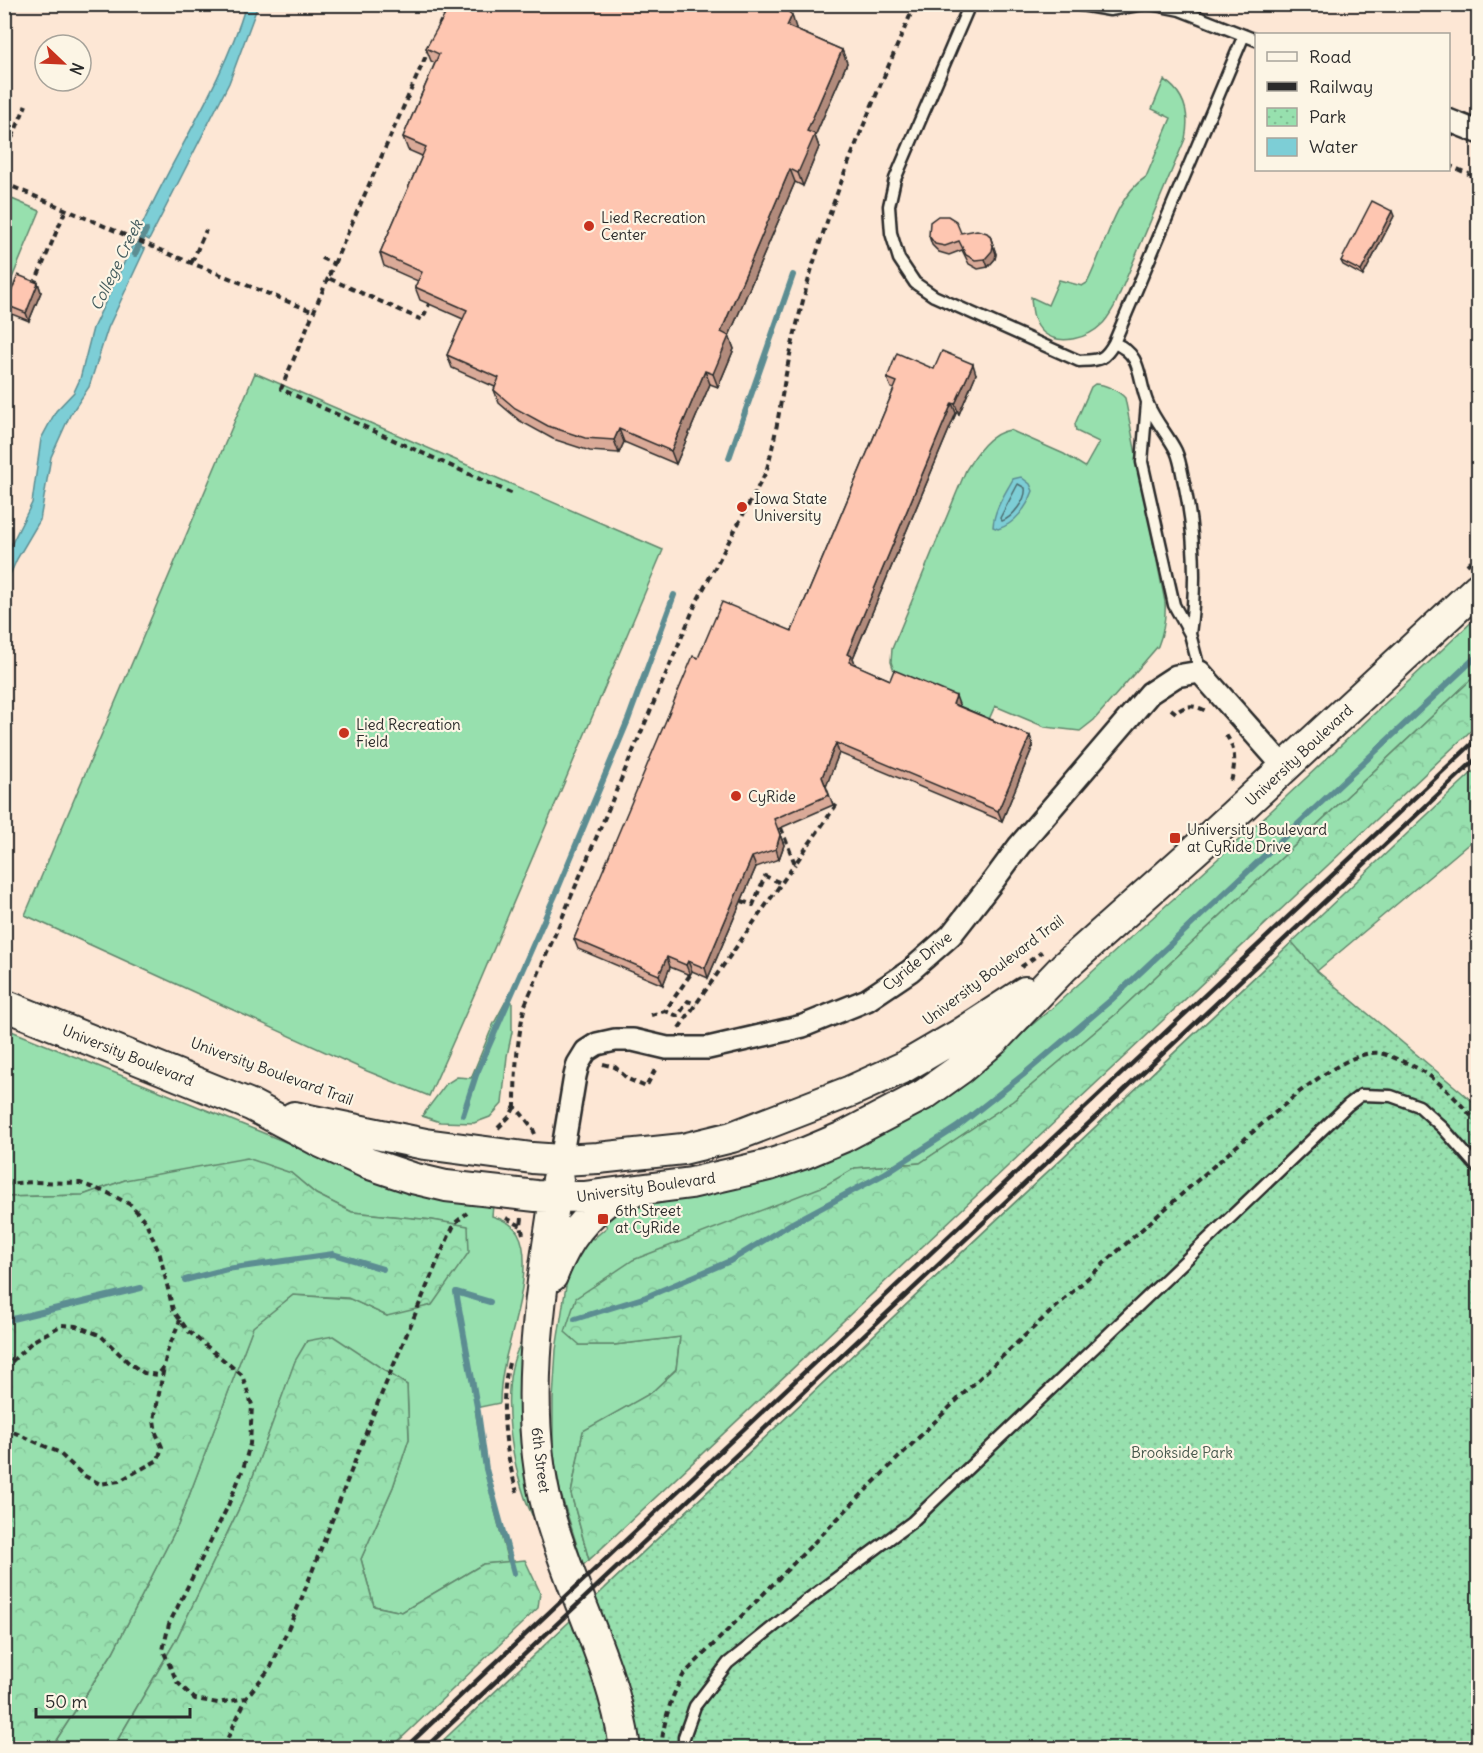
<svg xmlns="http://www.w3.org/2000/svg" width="1483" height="1753" viewBox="0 0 1483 1753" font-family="Delius,sans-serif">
<defs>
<pattern id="forest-crowns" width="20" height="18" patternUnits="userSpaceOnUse" patternTransform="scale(1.5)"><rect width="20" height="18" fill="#97e0ae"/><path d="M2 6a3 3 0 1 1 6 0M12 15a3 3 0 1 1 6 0" fill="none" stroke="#82c096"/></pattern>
<pattern id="park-dots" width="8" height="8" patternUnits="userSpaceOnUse" patternTransform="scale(1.5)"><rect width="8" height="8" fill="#97e0ae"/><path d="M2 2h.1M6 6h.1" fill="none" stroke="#82c096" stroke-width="1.8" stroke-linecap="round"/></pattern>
</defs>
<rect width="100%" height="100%" fill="#fde7d5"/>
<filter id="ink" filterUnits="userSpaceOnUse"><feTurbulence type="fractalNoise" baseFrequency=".0167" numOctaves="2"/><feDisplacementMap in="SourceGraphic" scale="12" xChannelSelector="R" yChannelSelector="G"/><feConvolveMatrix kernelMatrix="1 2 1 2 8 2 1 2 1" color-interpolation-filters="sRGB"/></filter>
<g filter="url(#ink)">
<path fill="#97e0ae" stroke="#61866c" stroke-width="1.5" d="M 1164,80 C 1186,94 1190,115 1185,139 L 1115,305 C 1111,312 1107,320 1101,325 C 1088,338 1060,346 1044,333 C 1033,324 1032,310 1031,297 L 1048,305 L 1059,280 L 1082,286 L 1087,283 C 1104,251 1114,197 1146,177 L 1171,118 L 1152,109 Z
M 5,196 L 40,211 L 5,295 Z
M 255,373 L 663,550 L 478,986 L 429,1096 L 367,1071 L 25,915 Z
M 1095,384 C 1105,384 1119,391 1125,398 L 1165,602 C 1166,618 1164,631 1158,646 L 1094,720 L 1080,731 L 1045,727 L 995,706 L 986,726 L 897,680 L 891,662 L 892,649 L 966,470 C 976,454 989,433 1010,430 L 1064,454 L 1085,467 L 1099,442 L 1076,431 L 1075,424 L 1091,387 Z
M 1478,616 L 1478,673 L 1116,1014 L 1013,1101 L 920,1163 L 855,1168 L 580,1345 L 614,1345 L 680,1337 L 676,1369 L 651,1393 L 583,1432 L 571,1494 L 589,1560 L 583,1565 L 560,1491 L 553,1450 L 553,1399 L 556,1350 L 566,1286 L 573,1258 L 586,1232 L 593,1239 L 607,1227 L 602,1219 L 621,1211 L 702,1195 L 954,1090 L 1051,1009 L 1271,811 Z
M 507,999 L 512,1002 L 512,1032 L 507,1056 L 502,1104 L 490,1117 L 474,1123 L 440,1122 L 422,1116 L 446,1084 L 457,1077 L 471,1078 L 493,1025 Z
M 4,1028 L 367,1175 L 493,1205 L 492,1216 C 502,1219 513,1224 518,1233 C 535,1263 512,1330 505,1361 C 502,1375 500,1389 500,1403 L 475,1408 L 485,1472 L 508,1562 L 483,1564 L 402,1612 L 374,1606 L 361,1559 L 393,1487 L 409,1439 L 407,1385 L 365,1358 L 307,1341 L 295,1362 L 248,1490 L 176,1640 L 113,1748 L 51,1748 L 113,1652 L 178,1525 L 253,1326 L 293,1295 L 351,1299 L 387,1316 L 468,1227 L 432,1220 L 352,1212 L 316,1194 L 291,1173 L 125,1180 L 83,1195 L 5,1197 Z
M 521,1343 C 517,1406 521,1453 536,1513 L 532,1515 C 512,1473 497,1385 521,1343 Z"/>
<path fill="url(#forest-crowns)" stroke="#61866c" stroke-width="1.5" d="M 1478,673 L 1478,724 L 589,1560 L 571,1494 L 583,1431 L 651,1393 L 676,1370 L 680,1337 L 614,1345 L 580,1345 L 565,1332 L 576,1298 L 633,1260 L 824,1186 L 855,1168 L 920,1163 L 1013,1101 L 1116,1014 Z
M 1478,767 L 1478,836 L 1317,971 L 605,1588 Z
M 247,1158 L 291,1173 L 316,1194 L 352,1212 L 432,1220 L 468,1226 L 469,1252 L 432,1305 L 387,1316 L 348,1298 L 293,1295 L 253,1327 L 178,1525 L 113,1652 L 51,1748 L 5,1748 L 5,1197 L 83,1195 L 125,1180 Z
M 333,1336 L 407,1385 L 409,1439 L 393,1487 L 361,1559 L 374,1606 L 402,1612 L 483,1564 L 525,1560 L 540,1592 L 538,1608 L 391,1748 L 113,1748 L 176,1640 L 248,1490 L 295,1361 L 307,1341 Z"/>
<path fill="url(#park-dots)" stroke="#61866c" stroke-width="1.5" d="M 1292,942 L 1317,971 L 1478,1106 L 1478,1748 L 435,1748 Z"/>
<path fill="#7dced6" stroke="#5c8d92" stroke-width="1.5" d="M 246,5 L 258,5 L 229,83 L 149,240 L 138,234 C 172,157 222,85 246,5 Z
M 133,244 L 145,249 L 108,328 L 89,387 L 70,415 L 51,457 L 40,520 L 17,559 L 5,586 L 5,557 L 32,503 L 41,439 L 56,411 L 74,392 L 80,379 L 93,328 Z
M 1021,477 L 1030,484 L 1033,491 C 1027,507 1015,524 998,529 L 993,527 C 994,509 1005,494 1013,479 Z"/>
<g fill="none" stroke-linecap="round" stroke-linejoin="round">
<path stroke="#4c6c6f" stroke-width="1.5" d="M 1018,484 L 1025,488 C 1027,499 1012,518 1002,521 L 1000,518 Z"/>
<path stroke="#5c8d92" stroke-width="6" d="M 135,254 L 146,230
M 729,458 L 793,275
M 463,1115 L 476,1075 L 556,893 L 628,720 L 674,595
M 185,1280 L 227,1269 L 333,1254 L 383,1269
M 490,1302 L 456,1292 L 478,1412 L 486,1469 L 514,1573
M 575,1319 L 646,1297 L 730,1261 L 789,1225 L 884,1174 L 957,1127 L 1023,1075 L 1111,1000 L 1478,655
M 4,1321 L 141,1288"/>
<g stroke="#2b2b2b" stroke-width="15">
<path id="lane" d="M 970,4 L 895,179 L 889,206 L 891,233 L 899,259 L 915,283 L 934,296 L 1079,361 C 1099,360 1104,361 1114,343 L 1244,35
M 1075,4 L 1110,10 L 1143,4
M 1150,4 L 1180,10 L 1256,40
M 1114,343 C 1144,355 1137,379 1148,404 C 1155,421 1168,435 1176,451 C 1181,462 1182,476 1185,487 C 1195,537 1197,584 1190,634
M 1147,403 L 1142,462 L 1174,605 L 1190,634 L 1200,672
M 684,1748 L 684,1737 L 695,1706 L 728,1663 L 803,1603 L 912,1522 L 1348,1105 L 1361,1095 L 1391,1096 L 1419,1106 L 1443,1128 L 1478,1168"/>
</g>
<g stroke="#2b2b2b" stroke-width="26">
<path id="street" d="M 1448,120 L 1478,132
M 561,1160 L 575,1076 L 578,1064 L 586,1051 L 597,1044 L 615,1040 L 633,1040 L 667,1048 L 708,1048 L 803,1026 L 867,1000 L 910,971 L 951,935 L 994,880 L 1019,846 L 1150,693 L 1176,676 L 1200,672 L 1285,768"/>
</g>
<g stroke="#2b2b2b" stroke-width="34">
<path id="secondary" d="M 4,1005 L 251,1105 L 321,1142 L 367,1163 L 412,1178 L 446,1186 L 536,1196 L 584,1197 L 691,1183 L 769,1165 L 805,1153 L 843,1137 L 925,1094 L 960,1069 L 995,1039 L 1064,967 L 1201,845 L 1478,588
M 294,1117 L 425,1144 L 532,1158 L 561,1160 L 598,1158 L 683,1149 L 732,1137 L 851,1091 L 904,1067 L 959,1035 L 1025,992
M 558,1179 C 542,1285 520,1405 548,1510 C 570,1591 614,1665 625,1748
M 552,1276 C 566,1240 586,1213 618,1193"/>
</g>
<path stroke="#2b2b2b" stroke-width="4" stroke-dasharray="6 4.5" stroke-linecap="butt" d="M 439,26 L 448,4
M 4,157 L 26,105
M 1448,165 L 1478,178
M 4,183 L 174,256 L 314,312
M 321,258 L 334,264 L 328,278 L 422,320 L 429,304
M 192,262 L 206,230
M 334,264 L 429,49
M 328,278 L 281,389 L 513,494
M 34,285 L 66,209
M 1467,565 L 1478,554
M 1171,709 L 1176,713 C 1186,704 1194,705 1206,711
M 1226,735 C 1237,750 1235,765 1231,782
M 781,828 L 795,864 L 839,801
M 742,901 L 753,905 L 765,876 L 781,883
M 1021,967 L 1042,952
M 690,975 L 665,1011 L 678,1016 L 688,1001 L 696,1004
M 651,1015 L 665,1011
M 679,1028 L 795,864
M 603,1064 L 615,1067 L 628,1079 L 646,1087 L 657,1066
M 498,1128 L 510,1116 L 515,1106
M 535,1134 L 532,1127 L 515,1106 C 515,1072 517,1039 525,1005 L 697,601 L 766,472 C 776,438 780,403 787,369 C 792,343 799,316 806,289 C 833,191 875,98 915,4
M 4,1184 L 33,1182 L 80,1183 L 108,1193 L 131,1205 L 146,1222 L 160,1255 L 173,1310 L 188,1331 L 242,1375 L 252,1405 L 250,1444 L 243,1469 L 227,1508 L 169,1624 L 163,1650 L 177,1682 L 195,1699 L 218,1703 L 246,1698 L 271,1667 L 301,1600 L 376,1407 L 441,1253 L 455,1223 L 467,1213
M 506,1218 L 521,1226
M 522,1218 L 521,1226 L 523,1234
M 509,1363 C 499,1403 505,1452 517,1492
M 4,1369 L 33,1341 L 62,1325 L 76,1326 L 100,1335 L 129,1363 L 144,1373 L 158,1375 L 164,1367 L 167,1352 L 180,1320
M 4,1428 L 58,1452 L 83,1475 L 100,1484 L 119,1481 L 158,1460 L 162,1447 L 156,1433 L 154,1420 L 164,1367
M 223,1748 L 246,1699
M 661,1748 C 664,1721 670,1698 684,1674 C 791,1567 896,1457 1006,1353 C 1102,1264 1199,1178 1298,1093 C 1317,1079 1355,1050 1379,1053 C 1385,1054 1392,1057 1397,1059 C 1433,1072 1454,1096 1478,1124"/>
<use href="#lane" stroke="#fcf5e5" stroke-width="10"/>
<use href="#street" stroke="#fcf5e5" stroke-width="21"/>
<use href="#secondary" stroke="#fcf5e5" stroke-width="30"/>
<path stroke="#2b2b2b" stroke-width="4.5" d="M 405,1748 L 1478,738
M 425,1748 L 1478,757"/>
</g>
<path fill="#daaa98" stroke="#2b2b2b" stroke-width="1.5" d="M 481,6 L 796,28 L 796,30 L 842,50 L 847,63 L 815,136 L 819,147 L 803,186 L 795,182 L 729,336 L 734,349 L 718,387 L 710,384 L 676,464 L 624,442 L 619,453 L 590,451 L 553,439 L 520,421 L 499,403 L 494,390 L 495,387 L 452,368 L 447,355 L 463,319 L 420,300 L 415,287 L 418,281 L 384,266 L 380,253 L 422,156 L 408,150 L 403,137 L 435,63 L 431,61 L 426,48 L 454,7 Z
M 1394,216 L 1363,276 L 1343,265 L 1341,261 Z
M 961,233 L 990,236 L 996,254 L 995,259 L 988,267 L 978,269 L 969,264 L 962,250 L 949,255 L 939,252 L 932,245 L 929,236 Z
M 38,283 L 41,292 L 29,321 L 9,313 L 6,305 Z
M 934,369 L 976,374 L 959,414 L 956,413 L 853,658 L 855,665 L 890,680 L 959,706 L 1030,736 L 1033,746 L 1002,821 L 839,753 L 826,786 L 833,805 L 778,829 L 784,845 L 779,859 L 756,867 L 708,978 L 692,971 L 690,975 L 670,967 L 663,985 L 578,949 L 574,939 L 698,658 L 792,631 L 894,389 L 891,388 L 887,378 Z"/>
<path fill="#b28b7c" stroke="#2b2b2b" stroke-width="1.5" d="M 1447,4 L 1451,4 L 1448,9 L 1446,5 Z
M 792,15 L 796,28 L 792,39 L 787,26 Z
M 842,50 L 847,63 L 815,136 L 819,147 L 803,186 L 798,173 L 807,131 Z
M 790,169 L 795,182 L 729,336 L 734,349 L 718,387 L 713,374 L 721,332 Z
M 1392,211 L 1394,216 L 1363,276 L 1361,271 Z
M 990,236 L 996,254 L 995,259 L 988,267 L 985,259 Z
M 38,283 L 41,292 L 29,321 L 26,313 Z
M 973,364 L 976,374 L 959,414 L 955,404 Z
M 705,371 L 710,384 L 676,464 L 671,451 Z
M 952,403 L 956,413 L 853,658 L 856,666 L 853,673 L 847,654 Z
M 619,429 L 624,442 L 619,453 L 614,440 Z
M 956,696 L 960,707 L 953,704 Z
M 1030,736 L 1033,746 L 1002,821 L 998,811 Z
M 836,743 L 839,753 L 826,787 L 822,777 Z
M 780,835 L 784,845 L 779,859 L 776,849 Z
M 752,857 L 756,867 L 708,978 L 705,968 Z
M 667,957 L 670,967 L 663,985 L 659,975 Z
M 688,961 L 692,971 L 690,975 L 686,965 Z"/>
<path fill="#fec6b1" stroke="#2b2b2b" stroke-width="1.5" d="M 455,4 L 477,4 L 481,6 L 482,4 L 779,4 L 792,15 L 787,26 L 842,50 L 807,131 L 815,134 L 798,173 L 790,169 L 721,332 L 729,336 L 713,374 L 705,371 L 671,451 L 619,429 L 614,440 L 585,438 L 548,426 L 515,408 L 494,390 L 499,378 L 447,355 L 467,310 L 415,287 L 422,272 L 380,253 L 426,147 L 403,137 L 439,54 L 426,48 L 450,6 L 454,7 Z
M 1372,201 L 1392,211 L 1361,271 L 1341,261 Z
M 938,216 L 948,216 L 956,221 L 961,233 L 977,230 L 987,233 L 990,236 L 993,246 L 992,251 L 985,259 L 975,260 L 966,255 L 959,241 L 945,246 L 935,244 L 929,236 L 930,222 Z
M 18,275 L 38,283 L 26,313 L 6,305 Z
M 942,351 L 973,364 L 955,404 L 952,403 L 847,654 L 852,656 L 849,662 L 890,680 L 894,670 L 956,696 L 953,704 L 1030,736 L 998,811 L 836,743 L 822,777 L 829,795 L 774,819 L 780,835 L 776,849 L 752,857 L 705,968 L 688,961 L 686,965 L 667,957 L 659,975 L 574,939 L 693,656 L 698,658 L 722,602 L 792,631 L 897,382 L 887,378 L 897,353 L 934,369 Z"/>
</g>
<g fill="#c8321e" stroke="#fcf5e5" stroke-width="2">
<circle cx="589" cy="226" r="6"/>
<circle cx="742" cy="507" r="6"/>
<circle cx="344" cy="733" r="6"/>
<circle cx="736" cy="796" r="6"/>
<rect x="1169" y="832" width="12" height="12" rx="3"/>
<rect x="597" y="1213" width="12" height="12" rx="3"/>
</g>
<g text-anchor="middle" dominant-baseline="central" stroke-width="4.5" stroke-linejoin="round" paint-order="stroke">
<g font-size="15" fill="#2b2b2b" stroke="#fcf5e5" text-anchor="start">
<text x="601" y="217">Lied Recreation<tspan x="601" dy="17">Center</tspan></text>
<text x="754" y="498">Iowa State<tspan x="754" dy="17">University</tspan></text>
<text x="356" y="724">Lied Recreation<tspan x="356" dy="17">Field</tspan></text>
<text x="748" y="796">CyRide</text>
<text x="1187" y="829">University Boulevard<tspan x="1187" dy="17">at CyRide Drive</tspan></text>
<text x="615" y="1210">6th Street<tspan x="615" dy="17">at CyRide</tspan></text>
</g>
<g font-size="15" fill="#2b2b2b" stroke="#fcf5e5">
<text transform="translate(1299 755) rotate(-43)">University Boulevard</text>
<text transform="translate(917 961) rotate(-39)">Cyride Drive</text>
<text transform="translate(993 970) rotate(-37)">University Boulevard Trail</text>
<text transform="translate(128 1055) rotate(22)">University Boulevard</text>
<text transform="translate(272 1071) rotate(20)">University Boulevard Trail</text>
<text transform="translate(646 1187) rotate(-8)">University Boulevard</text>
<text transform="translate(541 1460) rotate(83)">6th Street</text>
</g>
<g font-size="15" fill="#46584c" stroke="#fcf5e5">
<text x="1182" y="1452">Brookside Park</text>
</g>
<g font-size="16" font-style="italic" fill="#445c5e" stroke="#fcf5e5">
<text transform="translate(116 265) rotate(-64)">College Creek</text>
</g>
</g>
<rect width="1483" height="1753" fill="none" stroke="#fcf5e5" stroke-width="24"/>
<rect x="12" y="12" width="1459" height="1729" fill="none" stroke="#2b2b2b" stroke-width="2" filter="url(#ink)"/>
<rect x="1255" y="33" width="195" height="138" fill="#fcf5e5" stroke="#a8a49b" stroke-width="1.5"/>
<rect x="1267" y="52" width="30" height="9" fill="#fcf5e5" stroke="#a8a49b" stroke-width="1.5"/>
<text x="1309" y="63" font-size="18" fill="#2b2b2b">Road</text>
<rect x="1267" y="82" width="30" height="9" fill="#2b2b2b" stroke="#a8a49b" stroke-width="1.5"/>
<text x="1309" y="93" font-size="18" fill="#2b2b2b">Railway</text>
<rect x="1267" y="108" width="30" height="18" fill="url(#park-dots)" stroke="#a8a49b" stroke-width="1.5"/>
<text x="1309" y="123" font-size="18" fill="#2b2b2b">Park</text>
<rect x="1267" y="138" width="30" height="18" fill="#7dced6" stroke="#a8a49b" stroke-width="1.5"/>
<text x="1309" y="153" font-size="18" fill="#2b2b2b">Water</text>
<g transform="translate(63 63) rotate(113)"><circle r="28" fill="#fcf5e5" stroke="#a8a49b" stroke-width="1.5"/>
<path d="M0-4.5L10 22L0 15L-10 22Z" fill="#c8321e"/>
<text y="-9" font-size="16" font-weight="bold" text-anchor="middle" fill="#2b2b2b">N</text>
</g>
<path d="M36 1708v9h154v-9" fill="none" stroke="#2b2b2b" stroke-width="3"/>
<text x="45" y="1708" font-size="18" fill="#2b2b2b" stroke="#fcf5e5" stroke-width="4.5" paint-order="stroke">50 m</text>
</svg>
